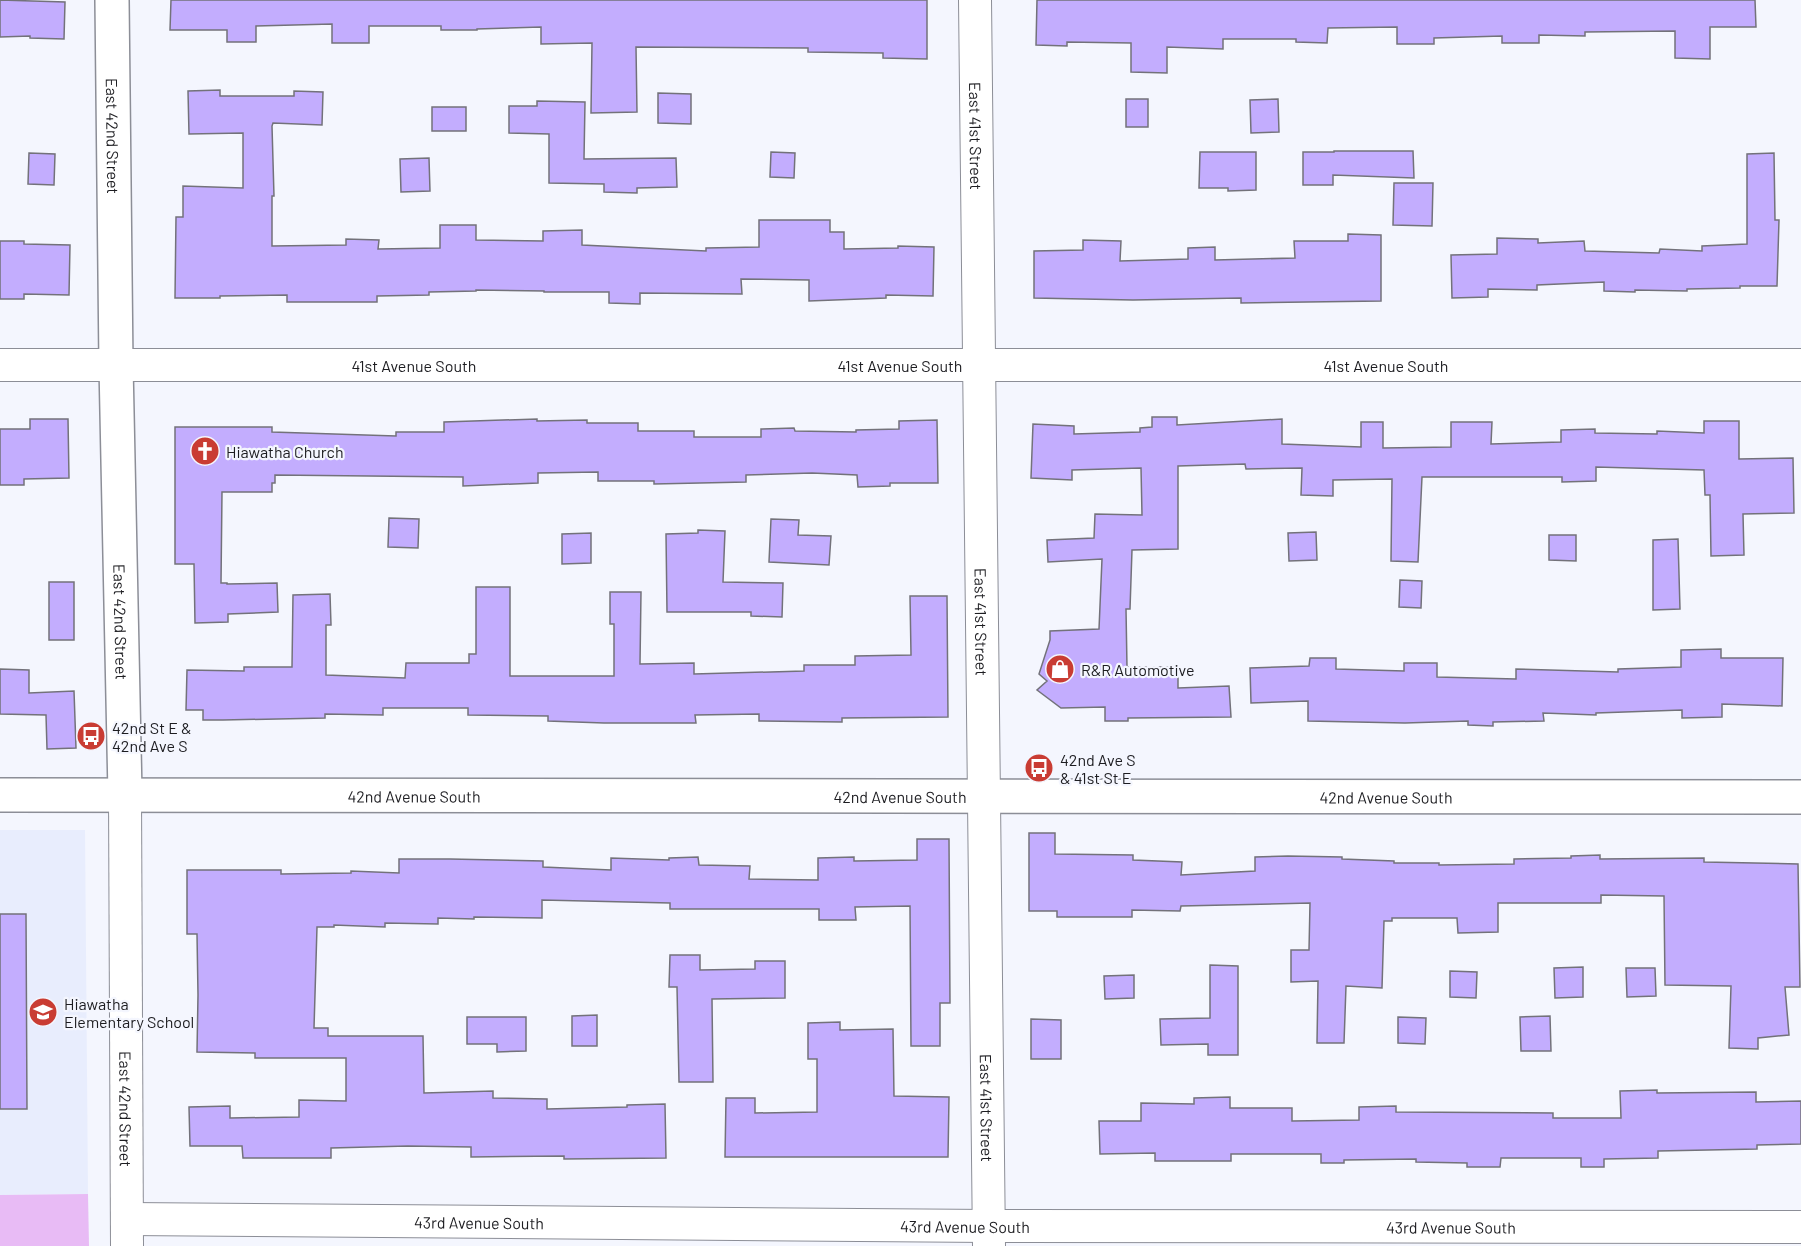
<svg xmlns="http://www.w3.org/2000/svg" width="1801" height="1246" viewBox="0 0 1801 1246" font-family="Barlow,sans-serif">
<rect width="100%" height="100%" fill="#f4f6fe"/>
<path fill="#e8edfd" d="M 0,830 L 85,830 L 88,1194 L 0,1195 Z"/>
<path fill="#e8bbf5" d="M 88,1194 L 89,1246 L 0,1246 L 0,1195 Z"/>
<path fill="#c3adfe" stroke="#73727a" stroke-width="1.5" d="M 0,0 L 65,2 L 64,39 L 30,38 L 30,36 L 0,37 Z
M 171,0 L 927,0 L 927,59 L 883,58 L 883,53 L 808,52 L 808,48 L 636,47 L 637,112 L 591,113 L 592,43 L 541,44 L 541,27 L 477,29 L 477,30 L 441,30 L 441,26 L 369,26 L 369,43 L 332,43 L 332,24 L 256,26 L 256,42 L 227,42 L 227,30 L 170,30 Z
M 1037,0 L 1755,0 L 1756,27 L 1710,27 L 1710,59 L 1675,58 L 1675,31 L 1585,32 L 1585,36 L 1539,35 L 1539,43 L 1502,43 L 1502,36 L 1434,38 L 1434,44 L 1397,44 L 1397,27 L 1328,28 L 1327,43 L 1296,42 L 1296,39 L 1223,39 L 1223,49 L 1167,47 L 1167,73 L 1131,72 L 1131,43 L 1067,42 L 1067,46 L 1036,45 Z
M 220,90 L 220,96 L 294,96 L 294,91 L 323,92 L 322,125 L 273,123 L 272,126 L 274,196 L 272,196 L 272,246 L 346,245 L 346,239 L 379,240 L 378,249 L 440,248 L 440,225 L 476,225 L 476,240 L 543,241 L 543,231 L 582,230 L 582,245 L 706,251 L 706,248 L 759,247 L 759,220 L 830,220 L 830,232 L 844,232 L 844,249 L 898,248 L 898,246 L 934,247 L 933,296 L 886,295 L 886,298 L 809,301 L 809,280 L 741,279 L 742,294 L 640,293 L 640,304 L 609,303 L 609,292 L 544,292 L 544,291 L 476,290 L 476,291 L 429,292 L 429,295 L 377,296 L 377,302 L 287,302 L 287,295 L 220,296 L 220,298 L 175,298 L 176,217 L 183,217 L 183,186 L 243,188 L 243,133 L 189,134 L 188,91 Z
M 658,93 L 691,94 L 691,124 L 658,123 Z
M 1126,99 L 1148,99 L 1148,127 L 1126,127 Z
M 1278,99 L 1279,132 L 1251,133 L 1250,100 Z
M 537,101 L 585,102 L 584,159 L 676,158 L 677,187 L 637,188 L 637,193 L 604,192 L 604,184 L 549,183 L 549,134 L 509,133 L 509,106 L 537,106 Z
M 432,107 L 466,107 L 466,131 L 432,131 Z
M 1334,151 L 1413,151 L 1414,178 L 1333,175 L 1333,185 L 1303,185 L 1303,152 L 1334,152 Z
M 771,152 L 795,153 L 794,178 L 770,177 Z
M 1200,152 L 1256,152 L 1256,190 L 1228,191 L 1228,188 L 1199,188 Z
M 29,153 L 55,154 L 54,185 L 28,184 Z
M 1774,153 L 1775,220 L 1779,220 L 1777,286 L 1740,286 L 1740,288 L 1687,289 L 1687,291 L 1635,290 L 1635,292 L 1604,291 L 1604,282 L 1537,285 L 1537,290 L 1488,289 L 1488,297 L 1452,298 L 1451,255 L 1497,254 L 1497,238 L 1538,239 L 1538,243 L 1584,241 L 1585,251 L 1659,253 L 1660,249 L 1702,251 L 1702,246 L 1747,244 L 1747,154 Z
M 429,158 L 430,191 L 401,192 L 400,159 Z
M 1394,183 L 1433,183 L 1432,226 L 1393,225 Z
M 1348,234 L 1381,235 L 1381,301 L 1241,303 L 1241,298 L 1133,300 L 1034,298 L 1034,251 L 1083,250 L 1083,240 L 1121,241 L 1120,261 L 1188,259 L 1188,248 L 1215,247 L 1215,260 L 1295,258 L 1294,241 L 1348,241 Z
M 0,241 L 24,241 L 24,244 L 70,245 L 69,295 L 24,294 L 24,299 L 0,299 Z
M 1152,417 L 1177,417 L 1177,425 L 1282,419 L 1282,444 L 1361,447 L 1361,422 L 1383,422 L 1383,448 L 1451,447 L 1451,422 L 1492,422 L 1491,444 L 1561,442 L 1561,430 L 1595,429 L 1595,433 L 1657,434 L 1657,431 L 1704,433 L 1704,421 L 1739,421 L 1739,459 L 1793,458 L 1794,513 L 1743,514 L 1744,555 L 1711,556 L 1710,495 L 1705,495 L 1704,470 L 1596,467 L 1596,481 L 1562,482 L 1562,477 L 1422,477 L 1418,562 L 1391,561 L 1392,479 L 1333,480 L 1333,496 L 1301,495 L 1302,468 L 1246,469 L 1245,464 L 1178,466 L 1178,549 L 1132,550 L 1130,609 L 1126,609 L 1127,667 L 1178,667 L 1178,688 L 1229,686 L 1231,717 L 1128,718 L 1128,721 L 1105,721 L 1105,707 L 1061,708 L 1037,690 L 1047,681 L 1039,674 L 1050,640 L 1050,631 L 1099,629 L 1102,559 L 1048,562 L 1047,540 L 1094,538 L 1095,514 L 1142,515 L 1141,468 L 1072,470 L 1072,480 L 1031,478 L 1033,424 L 1074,426 L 1074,434 L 1140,432 L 1140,428 L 1152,427 Z
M 30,419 L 68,419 L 69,478 L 24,479 L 24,485 L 0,485 L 0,429 L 30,429 Z
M 537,419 L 537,421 L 587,420 L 587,423 L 638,423 L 638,431 L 694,431 L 694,437 L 761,437 L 761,429 L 794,428 L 795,431 L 856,432 L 856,430 L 899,429 L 899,421 L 937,420 L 938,483 L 890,483 L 890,486 L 858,487 L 857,475 L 812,473 L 746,475 L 746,482 L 654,484 L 654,481 L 598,481 L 598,472 L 538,473 L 538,483 L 463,486 L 463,477 L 275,475 L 275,483 L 272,483 L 272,492 L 222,492 L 221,583 L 227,583 L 227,584 L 277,583 L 278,612 L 228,614 L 228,622 L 195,623 L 194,564 L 175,564 L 175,427 L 272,427 L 272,432 L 396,436 L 396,432 L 444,432 L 444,422 Z
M 389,518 L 419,519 L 418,548 L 388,547 Z
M 771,519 L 799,520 L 798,535 L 831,536 L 829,565 L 769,562 Z
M 698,530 L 725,531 L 723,582 L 783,583 L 782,617 L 751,616 L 751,612 L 667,612 L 666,534 L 698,533 Z
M 1316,532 L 1317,560 L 1289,561 L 1288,533 Z
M 591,533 L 591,563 L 562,564 L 562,534 Z
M 1549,535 L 1576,535 L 1576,561 L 1549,560 Z
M 1678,539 L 1680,609 L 1653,610 L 1653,540 Z
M 1400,580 L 1422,581 L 1421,608 L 1399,607 Z
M 49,582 L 74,582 L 74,640 L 49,640 Z
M 476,587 L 510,587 L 510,676 L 614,676 L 614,624 L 610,624 L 610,592 L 641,592 L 640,664 L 694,663 L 694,674 L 804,671 L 804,665 L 855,665 L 855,656 L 911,655 L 910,596 L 947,596 L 948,717 L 842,718 L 842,722 L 759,721 L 759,714 L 695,715 L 696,723 L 604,723 L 548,721 L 548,716 L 468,715 L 468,708 L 383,708 L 383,715 L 325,714 L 325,718 L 223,720 L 203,720 L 203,710 L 186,710 L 187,670 L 244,671 L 244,667 L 292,667 L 293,595 L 330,594 L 331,625 L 326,625 L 326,675 L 405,678 L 406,663 L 469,663 L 469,654 L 476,654 Z
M 1721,649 L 1721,658 L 1783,658 L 1782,706 L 1722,704 L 1722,717 L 1682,718 L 1682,710 L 1596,713 L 1596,715 L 1543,713 L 1544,721 L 1493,722 L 1493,726 L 1468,725 L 1468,721 L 1405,723 L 1308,721 L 1308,701 L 1251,703 L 1250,668 L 1309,666 L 1310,658 L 1336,658 L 1336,669 L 1404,671 L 1404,663 L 1437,663 L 1437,677 L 1516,679 L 1516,669 L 1618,672 L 1618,669 L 1681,667 L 1681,650 Z
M 0,669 L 29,670 L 29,693 L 74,691 L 76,748 L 47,749 L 46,715 L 0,714 Z
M 1029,833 L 1055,833 L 1055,854 L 1133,855 L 1133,860 L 1182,862 L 1181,875 L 1255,871 L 1255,857 L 1288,856 L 1342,857 L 1342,859 L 1394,861 L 1394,863 L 1439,863 L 1439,865 L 1514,864 L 1514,859 L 1571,858 L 1571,856 L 1600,855 L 1600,859 L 1704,858 L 1704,862 L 1798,864 L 1800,987 L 1785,987 L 1789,1035 L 1758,1038 L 1758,1049 L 1729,1048 L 1731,986 L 1665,985 L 1664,896 L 1601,895 L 1601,903 L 1498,903 L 1498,932 L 1458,933 L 1457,918 L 1392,918 L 1392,921 L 1384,921 L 1382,988 L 1346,986 L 1344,1043 L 1317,1043 L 1318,981 L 1291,982 L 1291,950 L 1309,950 L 1310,903 L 1181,906 L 1180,911 L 1132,910 L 1132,917 L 1057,917 L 1057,911 L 1029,911 Z
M 917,839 L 949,839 L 950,1003 L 940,1003 L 940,1046 L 911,1046 L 910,906 L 855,907 L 856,920 L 819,920 L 819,909 L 670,909 L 670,903 L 542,900 L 542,918 L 474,917 L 474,919 L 438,918 L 438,924 L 385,923 L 385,927 L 334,925 L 334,927 L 317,927 L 314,1028 L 328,1028 L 328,1036 L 423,1036 L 424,1093 L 493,1091 L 493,1098 L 547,1099 L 547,1109 L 627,1107 L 627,1105 L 665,1104 L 666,1158 L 564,1159 L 564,1156 L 471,1157 L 471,1147 L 408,1146 L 331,1148 L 331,1158 L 243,1158 L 242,1146 L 190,1146 L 189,1107 L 230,1106 L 230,1118 L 299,1117 L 299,1100 L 346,1101 L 346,1058 L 255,1058 L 255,1053 L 197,1052 L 198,995 L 197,934 L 187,934 L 187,870 L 281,870 L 281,874 L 351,873 L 351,871 L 399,873 L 399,859 L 450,859 L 543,861 L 543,867 L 611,870 L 611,858 L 669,860 L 669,858 L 698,857 L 699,865 L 750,866 L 749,879 L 818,880 L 818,858 L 854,857 L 854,861 L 917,860 Z
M 0,914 L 26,914 L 27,1109 L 0,1109 Z
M 670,955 L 700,955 L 700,970 L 755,969 L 755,961 L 785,961 L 785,998 L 712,999 L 713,1082 L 679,1082 L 677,987 L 669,987 Z
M 1210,965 L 1238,966 L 1238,1055 L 1208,1055 L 1208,1044 L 1161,1045 L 1160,1019 L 1210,1018 Z
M 1583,967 L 1583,997 L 1555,998 L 1554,968 Z
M 1626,968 L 1655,968 L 1656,996 L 1627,997 Z
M 1450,971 L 1477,972 L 1476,998 L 1450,997 Z
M 1134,975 L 1134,998 L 1105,999 L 1104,976 Z
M 597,1015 L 597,1046 L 572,1046 L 572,1016 Z
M 1550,1016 L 1551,1051 L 1521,1051 L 1520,1017 Z
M 467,1017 L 526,1017 L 526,1051 L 497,1052 L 497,1044 L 467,1044 Z
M 1398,1017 L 1426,1018 L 1425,1044 L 1398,1043 Z
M 1031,1019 L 1061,1020 L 1061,1059 L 1031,1059 Z
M 840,1022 L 840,1030 L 893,1029 L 894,1096 L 949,1097 L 948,1157 L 725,1157 L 726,1098 L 755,1098 L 755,1113 L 817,1112 L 817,1059 L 808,1059 L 808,1023 Z
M 1657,1090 L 1657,1093 L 1756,1092 L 1756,1102 L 1801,1101 L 1801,1144 L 1757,1145 L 1757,1149 L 1658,1151 L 1658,1158 L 1604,1159 L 1604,1167 L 1581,1167 L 1581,1158 L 1501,1158 L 1500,1167 L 1467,1167 L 1467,1163 L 1416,1162 L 1416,1159 L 1344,1160 L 1344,1163 L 1321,1163 L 1321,1154 L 1231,1154 L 1231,1161 L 1155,1161 L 1155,1153 L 1100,1154 L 1099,1121 L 1141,1121 L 1141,1103 L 1194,1104 L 1194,1098 L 1230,1097 L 1230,1108 L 1292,1108 L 1292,1121 L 1359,1120 L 1359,1107 L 1396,1106 L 1396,1112 L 1553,1113 L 1553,1118 L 1621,1118 L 1620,1091 Z"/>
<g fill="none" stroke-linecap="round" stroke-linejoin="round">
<g stroke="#8c8e97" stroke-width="34">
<g id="minor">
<path id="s1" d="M 975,0 L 989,1246"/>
<path id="s2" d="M 0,365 L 1801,365"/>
<path id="s3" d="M 125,794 L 127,1246"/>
<path id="s4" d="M 128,1219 L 989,1226 L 1801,1227"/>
</g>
</g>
<g stroke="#8c8e97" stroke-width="36">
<g id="tertiary">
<path id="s5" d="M 112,0 L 116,365 L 125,794"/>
<path id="s6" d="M 0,795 L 1801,797"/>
</g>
</g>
<use href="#minor" stroke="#fff" stroke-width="32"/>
<use href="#tertiary" stroke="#fff" stroke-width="33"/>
</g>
<defs>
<g id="church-disc" transform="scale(1.5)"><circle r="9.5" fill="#c93c33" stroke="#f4f6fe"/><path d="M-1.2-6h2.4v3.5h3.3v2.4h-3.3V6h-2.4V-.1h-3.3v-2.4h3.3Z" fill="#fff"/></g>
<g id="shop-disc" transform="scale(1.5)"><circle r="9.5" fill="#c93c33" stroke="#f4f6fe"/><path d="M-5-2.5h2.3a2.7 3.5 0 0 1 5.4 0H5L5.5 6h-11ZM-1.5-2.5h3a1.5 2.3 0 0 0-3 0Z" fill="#fff"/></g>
<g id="bus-disc" transform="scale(1.5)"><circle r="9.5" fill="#c93c33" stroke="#f4f6fe"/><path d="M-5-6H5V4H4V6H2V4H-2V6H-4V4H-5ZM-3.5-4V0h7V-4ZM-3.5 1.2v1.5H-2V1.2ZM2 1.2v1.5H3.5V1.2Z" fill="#fff"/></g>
<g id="school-disc" transform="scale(1.5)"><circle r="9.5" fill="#c93c33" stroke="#f4f6fe"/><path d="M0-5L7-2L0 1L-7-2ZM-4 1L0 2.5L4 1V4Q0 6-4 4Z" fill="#fff"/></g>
</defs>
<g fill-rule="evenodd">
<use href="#church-disc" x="205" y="451"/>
<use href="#shop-disc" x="1060" y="669"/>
<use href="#bus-disc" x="91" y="736"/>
<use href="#bus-disc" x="1039" y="768"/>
<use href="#school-disc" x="43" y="1012"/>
</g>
<g text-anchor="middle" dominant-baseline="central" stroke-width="4.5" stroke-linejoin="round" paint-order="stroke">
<g font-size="16" fill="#1d1d21" stroke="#f4f6fe">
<text stroke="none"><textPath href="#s5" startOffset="136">East 42nd Street</textPath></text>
<text stroke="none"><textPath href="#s1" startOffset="136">East 41st Street</textPath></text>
<text stroke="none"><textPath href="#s2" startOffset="900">41st Avenue South</textPath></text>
<text stroke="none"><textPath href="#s2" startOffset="1386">41st Avenue South</textPath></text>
<text stroke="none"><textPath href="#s2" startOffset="414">41st Avenue South</textPath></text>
<text stroke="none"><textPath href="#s5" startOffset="622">East 42nd Street</textPath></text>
<text stroke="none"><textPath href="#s1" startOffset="622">East 41st Street</textPath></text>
<text stroke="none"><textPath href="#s6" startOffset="414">42nd Avenue South</textPath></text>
<text stroke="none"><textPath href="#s6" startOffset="900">42nd Avenue South</textPath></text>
<text stroke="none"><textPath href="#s6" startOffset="1386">42nd Avenue South</textPath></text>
<text stroke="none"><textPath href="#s3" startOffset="315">East 42nd Street</textPath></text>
<text stroke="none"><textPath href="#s1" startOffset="1108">East 41st Street</textPath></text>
<text stroke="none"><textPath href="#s4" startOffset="351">43rd Avenue South</textPath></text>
<text stroke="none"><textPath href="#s4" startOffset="837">43rd Avenue South</textPath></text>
<text stroke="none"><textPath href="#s4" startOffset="1323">43rd Avenue South</textPath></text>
</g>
<g font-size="16" fill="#1d1d21" stroke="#f4f6fe" text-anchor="start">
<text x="226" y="451">Hiawatha Church</text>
<text x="1081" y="669">R&amp;R Automotive</text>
<text x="112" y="727">42nd St E &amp;<tspan x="112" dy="18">42nd Ave S</tspan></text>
<text x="1060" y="759">42nd Ave S<tspan x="1060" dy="18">&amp; 41st St E</tspan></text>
<text x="64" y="1003">Hiawatha<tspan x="64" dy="18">Elementary School</tspan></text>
</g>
</g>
</svg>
